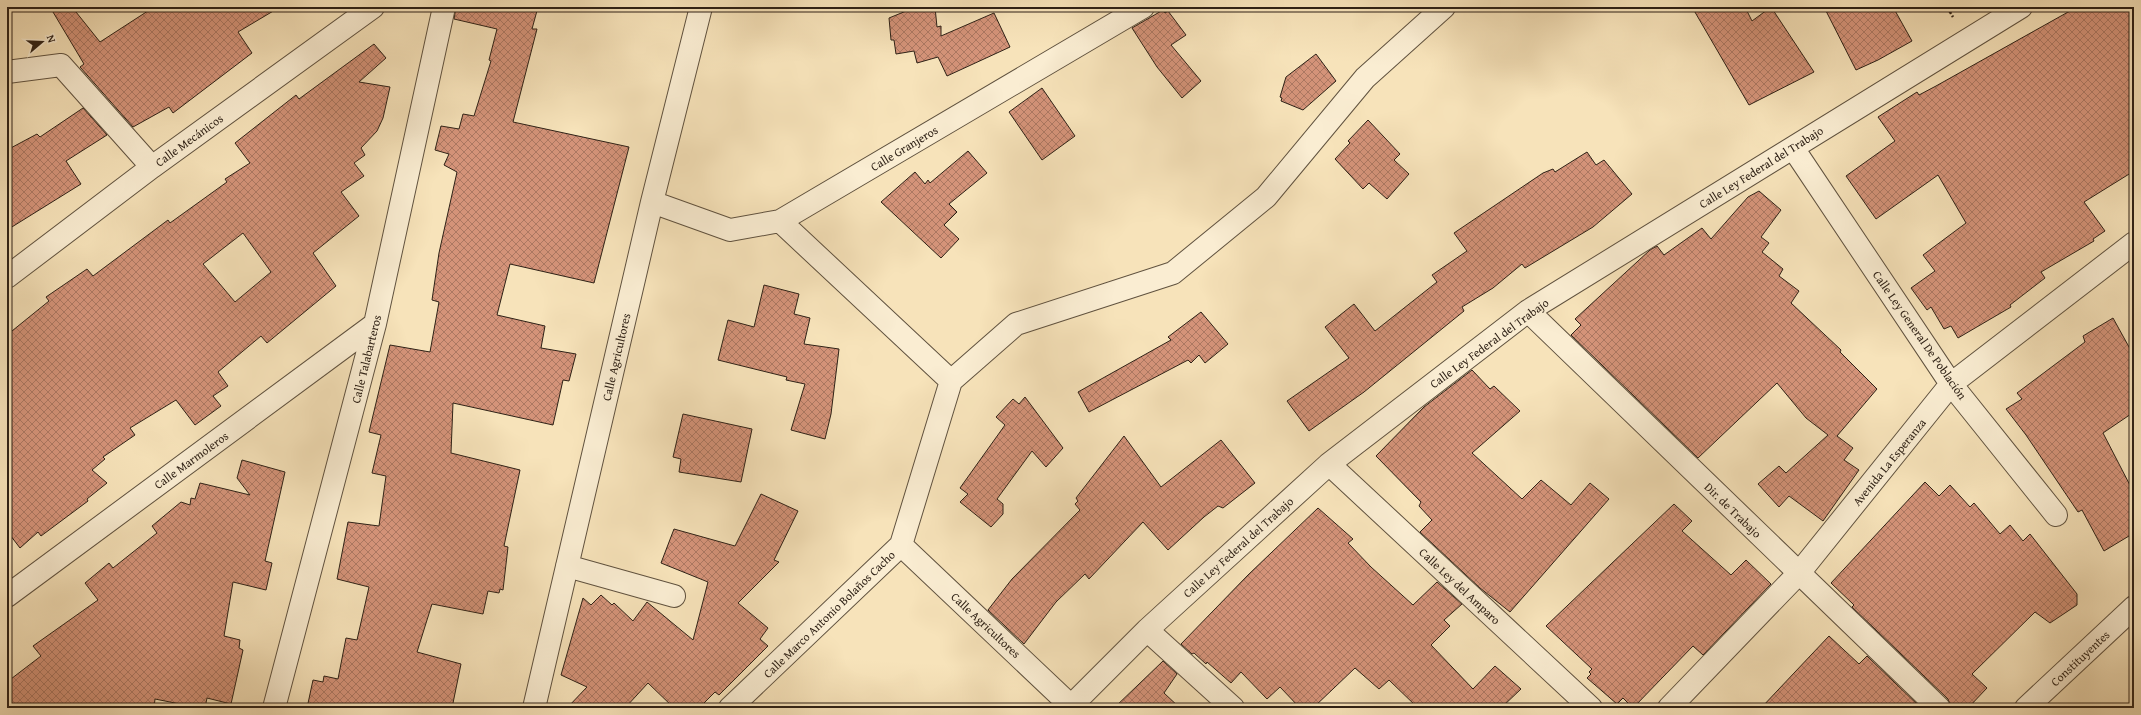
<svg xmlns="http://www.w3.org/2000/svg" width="2141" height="715" viewBox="0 0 2141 715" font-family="'Gentium Book Plus',serif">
<defs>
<pattern id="building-cross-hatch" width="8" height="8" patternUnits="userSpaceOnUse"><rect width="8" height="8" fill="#d49379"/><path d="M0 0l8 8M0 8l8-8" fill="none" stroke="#ac7862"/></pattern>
</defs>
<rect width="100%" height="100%" fill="#f7e3ba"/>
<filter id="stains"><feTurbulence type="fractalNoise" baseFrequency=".005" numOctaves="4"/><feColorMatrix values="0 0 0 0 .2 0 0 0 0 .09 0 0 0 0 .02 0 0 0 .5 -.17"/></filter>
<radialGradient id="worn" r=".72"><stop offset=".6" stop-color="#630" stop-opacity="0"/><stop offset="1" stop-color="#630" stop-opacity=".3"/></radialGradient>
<path fill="url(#building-cross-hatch)" stroke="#2e2116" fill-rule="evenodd" d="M 50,7 L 72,7 L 100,42 L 154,7 L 280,7 L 238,32 L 252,53 L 173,113 L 169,107 L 133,127 L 80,67 L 84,64 Z
M 456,7 L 538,7 L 532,29 L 537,29 L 513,122 L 629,147 L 594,283 L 510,264 L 497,315 L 545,326 L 541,348 L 576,354 L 569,381 L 563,380 L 553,425 L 453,403 L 451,453 L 520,470 L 504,546 L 508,547 L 503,590 L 500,589 L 499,593 L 488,591 L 483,614 L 432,604 L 417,652 L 461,664 L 452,708 L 307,708 L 313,680 L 323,682 L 324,676 L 338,679 L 346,638 L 357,640 L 369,587 L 337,579 L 348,522 L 379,526 L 386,476 L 372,473 L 381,435 L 369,432 L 390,345 L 430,352 L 439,302 L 432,300 L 439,253 L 457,172 L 444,165 L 449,154 L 435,150 L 441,126 L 459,129 L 463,114 L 474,116 L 491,61 L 489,60 L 497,29 L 454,19 Z
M 916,7 L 935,7 L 937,27 L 941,26 L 941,36 L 994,13 L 1010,47 L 947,76 L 938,57 L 917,63 L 914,51 L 896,54 L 894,40 L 891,40 L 889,18 Z
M 1692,7 L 1745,7 L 1752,21 L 1771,7 L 1814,72 L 1749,105 Z
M 1824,7 L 1893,7 L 1912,41 L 1878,60 L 1856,70 Z
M 2077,7 L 2134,7 L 2134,171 L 2084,202 L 2105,231 L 2093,239 L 2094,241 L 2041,272 L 2045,278 L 2010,305 L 2011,307 L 1958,338 L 1951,326 L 1944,329 L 1931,307 L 1927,310 L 1911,288 L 1935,271 L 1923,255 L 1966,223 L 1938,175 L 1876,219 L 1846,176 L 1895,141 L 1878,117 L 1917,92 L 1919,95 L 1936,86 Z
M 1163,10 L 1165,13 L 1168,11 L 1186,35 L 1171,45 L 1201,81 L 1182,98 L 1157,67 L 1132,28 Z
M 374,44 L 386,58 L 359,82 L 390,87 L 383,118 L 377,131 L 361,148 L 365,155 L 354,163 L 364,176 L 341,192 L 359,216 L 313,253 L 336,286 L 267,343 L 261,336 L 218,372 L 228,386 L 213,396 L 221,406 L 195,425 L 176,400 L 130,428 L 135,435 L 103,457 L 105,459 L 92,470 L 107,483 L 87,499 L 88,501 L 41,536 L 38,532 L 20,548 L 7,531 L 7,335 L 49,301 L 46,297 L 87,269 L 93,276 L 168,220 L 170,223 L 227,182 L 225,179 L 250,163 L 235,143 L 296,95 L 299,99 ZM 243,233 L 271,272 L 235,302 L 203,264 Z
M 1316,54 L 1336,81 L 1303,110 L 1281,101 L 1282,98 L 1280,97 L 1286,77 Z
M 1042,88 L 1075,136 L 1042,160 L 1009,112 Z
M 83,108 L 107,135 L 66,161 L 81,184 L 7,230 L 7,150 L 37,134 L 40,137 Z
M 1368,120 L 1400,154 L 1394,160 L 1409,174 L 1387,199 L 1369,183 L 1363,189 L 1335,159 L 1350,143 L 1348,141 Z
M 968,151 L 987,173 L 949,204 L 957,212 L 944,225 L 959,239 L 941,258 L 881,202 L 915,172 L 925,184 L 928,180 L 930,183 Z
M 1587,152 L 1596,165 L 1604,160 L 1632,194 L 1593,227 L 1525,268 L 1522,264 L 1493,288 L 1462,307 L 1464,311 L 1364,392 L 1309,431 L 1287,401 L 1349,358 L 1325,327 L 1354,304 L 1375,331 L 1437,282 L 1432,275 L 1467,251 L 1454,233 L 1543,173 L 1553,169 L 1555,172 Z
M 1759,191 L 1781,210 L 1761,237 L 1769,243 L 1762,252 L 1783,269 L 1779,276 L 1799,291 L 1791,303 L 1841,350 L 1840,352 L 1877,389 L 1837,436 L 1853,448 L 1844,460 L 1859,470 L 1823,521 L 1789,496 L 1779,507 L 1758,484 L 1779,466 L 1786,473 L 1828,435 L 1806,418 L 1777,383 L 1698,458 L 1571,335 L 1581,325 L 1575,319 L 1650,250 L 1657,246 L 1664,255 L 1702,228 L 1711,239 L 1748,197 Z
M 764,285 L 799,294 L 794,314 L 810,318 L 804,344 L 839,349 L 831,414 L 825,439 L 791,430 L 805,384 L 786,380 L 787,377 L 718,360 L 728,320 L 754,327 Z
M 1201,312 L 1228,344 L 1205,363 L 1199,355 L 1191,363 L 1188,360 L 1089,412 L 1078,392 L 1171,340 L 1168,337 Z
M 2113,318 L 2134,356 L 2134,412 L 2103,433 L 2134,493 L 2134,533 L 2104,551 L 2082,510 L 2078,512 L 2026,435 L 2006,409 L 2022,399 L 2017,393 L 2085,342 L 2083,336 Z
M 1472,370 L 1490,389 L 1494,386 L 1520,411 L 1472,453 L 1522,499 L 1541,480 L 1571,505 L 1590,483 L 1609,499 L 1510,612 L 1480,588 L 1420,532 L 1432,520 L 1419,506 L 1421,502 L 1376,456 L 1424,407 Z
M 1025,397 L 1063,448 L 1046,467 L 1032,451 L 997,499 L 1003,504 L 1003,514 L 991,527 L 960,502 L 968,494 L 960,488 L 1005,425 L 996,417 L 1013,399 L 1019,404 Z
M 683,414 L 752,429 L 741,482 L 679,472 L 681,459 L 673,457 Z
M 1124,436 L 1161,487 L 1221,440 L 1255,483 L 1223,508 L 1218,506 L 1204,517 L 1168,550 L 1143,522 L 1089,579 L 1085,574 L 1056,602 L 1024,644 L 988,610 L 1012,579 L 1080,510 L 1075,504 L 1078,501 L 1076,498 Z
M 242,460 L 285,472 L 265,561 L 272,563 L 266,590 L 233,582 L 224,636 L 240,640 L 239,648 L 243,650 L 231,704 L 207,698 L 205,708 L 200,708 L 155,699 L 154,708 L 7,708 L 7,682 L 41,656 L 33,646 L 98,600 L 85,583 L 109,563 L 113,568 L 157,533 L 152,526 L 181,502 L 190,505 L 191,498 L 195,499 L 200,483 L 250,495 L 237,478 Z
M 1925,482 L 1939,496 L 1950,485 L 1970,507 L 1974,503 L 2000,534 L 2010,525 L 2023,541 L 2030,534 L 2077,594 L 2077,605 L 2050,623 L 2035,612 L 1972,674 L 1987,688 L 1968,708 L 1951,708 L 1948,699 L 1852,607 L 1854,605 L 1831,583 Z
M 761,494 L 798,511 L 774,560 L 779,562 L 738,603 L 768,628 L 760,639 L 768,646 L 719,695 L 715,692 L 699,708 L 674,708 L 648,683 L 625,708 L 567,708 L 587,687 L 561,675 L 583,598 L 591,605 L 601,595 L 612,605 L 614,603 L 633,621 L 647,602 L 693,640 L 708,582 L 661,563 L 674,529 L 735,546 Z
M 1674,504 L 1692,521 L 1682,531 L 1731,575 L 1746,560 L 1771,584 L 1703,655 L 1693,646 L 1633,708 L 1623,698 L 1617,704 L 1587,678 L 1591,674 L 1589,672 L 1592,669 L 1546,626 Z
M 1318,508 L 1353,539 L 1348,543 L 1371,567 L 1413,605 L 1437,582 L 1462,604 L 1444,620 L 1450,626 L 1431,645 L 1473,689 L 1495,666 L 1521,689 L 1501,708 L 1418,708 L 1389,680 L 1379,689 L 1355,668 L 1313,708 L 1300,708 L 1280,687 L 1267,699 L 1241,672 L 1231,683 L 1207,662 L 1206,664 L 1194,653 L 1192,654 L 1181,644 L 1248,575 Z
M 1829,636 L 1859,664 L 1867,656 L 1921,708 L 1761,708 Z
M 1163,661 L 1177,674 L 1164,693 L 1180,708 L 1114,708 Z"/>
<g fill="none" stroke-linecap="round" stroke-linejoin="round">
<g stroke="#60523f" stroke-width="24">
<path id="minor" d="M 7,72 L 61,65 L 152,167
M 1793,148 L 1951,384 L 2056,515
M 652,202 L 730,230 L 780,221 L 1143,7
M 780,221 L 951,381
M 7,277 L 152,167 L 373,7
M 1528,311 L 1939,708
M 1329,464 L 1591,708
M 901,545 L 1071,706
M 567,566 L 674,596
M 7,596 L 375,324
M 1147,630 L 1233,708
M 274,708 L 375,324 L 444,7
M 534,708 L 652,202 L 701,7
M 730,708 L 901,545 L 951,381 L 1016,324 L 1173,273 L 1266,197 L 1365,78 L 1444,7
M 1069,708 L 1147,630 L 1329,464 L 1528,311 L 2021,7
M 1669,708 L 1799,573 L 1951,384 L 2134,243
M 2026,708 L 2134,607"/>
</g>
<path stroke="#2e2116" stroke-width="2.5" stroke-dasharray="3 2" stroke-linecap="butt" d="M 1947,7 L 1953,17"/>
<use href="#minor" stroke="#faedd2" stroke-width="22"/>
</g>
<g text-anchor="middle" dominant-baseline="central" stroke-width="3.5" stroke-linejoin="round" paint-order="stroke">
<g font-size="12" fill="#2e2116" stroke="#faedd2">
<text transform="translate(189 140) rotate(-36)">Calle Mecánicos</text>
<text transform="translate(904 148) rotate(-31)">Calle Granjeros</text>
<text transform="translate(1761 167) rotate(-32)">Calle Ley Federal del Trabajo</text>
<text transform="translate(1920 335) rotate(55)">Calle Ley General De Población</text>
<text transform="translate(1489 343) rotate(-36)">Calle Ley Federal del Trabajo</text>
<text transform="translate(616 357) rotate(-77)">Calle Agricultores</text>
<text transform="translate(366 359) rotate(-76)">Calle Talabarteros</text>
<text transform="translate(191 460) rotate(-36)">Calle Marmoleros</text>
<text transform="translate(1889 462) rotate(-51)">Avenida La Esperanza</text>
<text transform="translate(1733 510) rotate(44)">Dir. de Trabajo</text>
<text transform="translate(1238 547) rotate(-42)">Calle Ley Federal del Trabajo</text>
<text transform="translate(1460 586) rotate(43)">Calle Ley del Amparo</text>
<text transform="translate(829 614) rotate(-44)">Calle Marco Antonio Bolaños Cacho</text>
<text transform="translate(986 625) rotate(43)">Calle Agricultores</text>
<text transform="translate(2080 658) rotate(-43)">Constituyentes</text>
</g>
</g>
<rect width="2141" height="715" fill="none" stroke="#f7e3ba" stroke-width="24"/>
<rect x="8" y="8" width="2125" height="699" fill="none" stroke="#2e2116" stroke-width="2"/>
<rect x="12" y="12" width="2117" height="691" fill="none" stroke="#2e2116"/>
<g transform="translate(42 42) rotate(71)" stroke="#faedd2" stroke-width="3" paint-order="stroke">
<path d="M0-3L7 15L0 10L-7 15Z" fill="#2e2116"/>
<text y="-6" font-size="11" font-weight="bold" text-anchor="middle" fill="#2e2116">N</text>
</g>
<rect width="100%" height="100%" filter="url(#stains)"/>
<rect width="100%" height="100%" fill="url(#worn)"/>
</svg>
